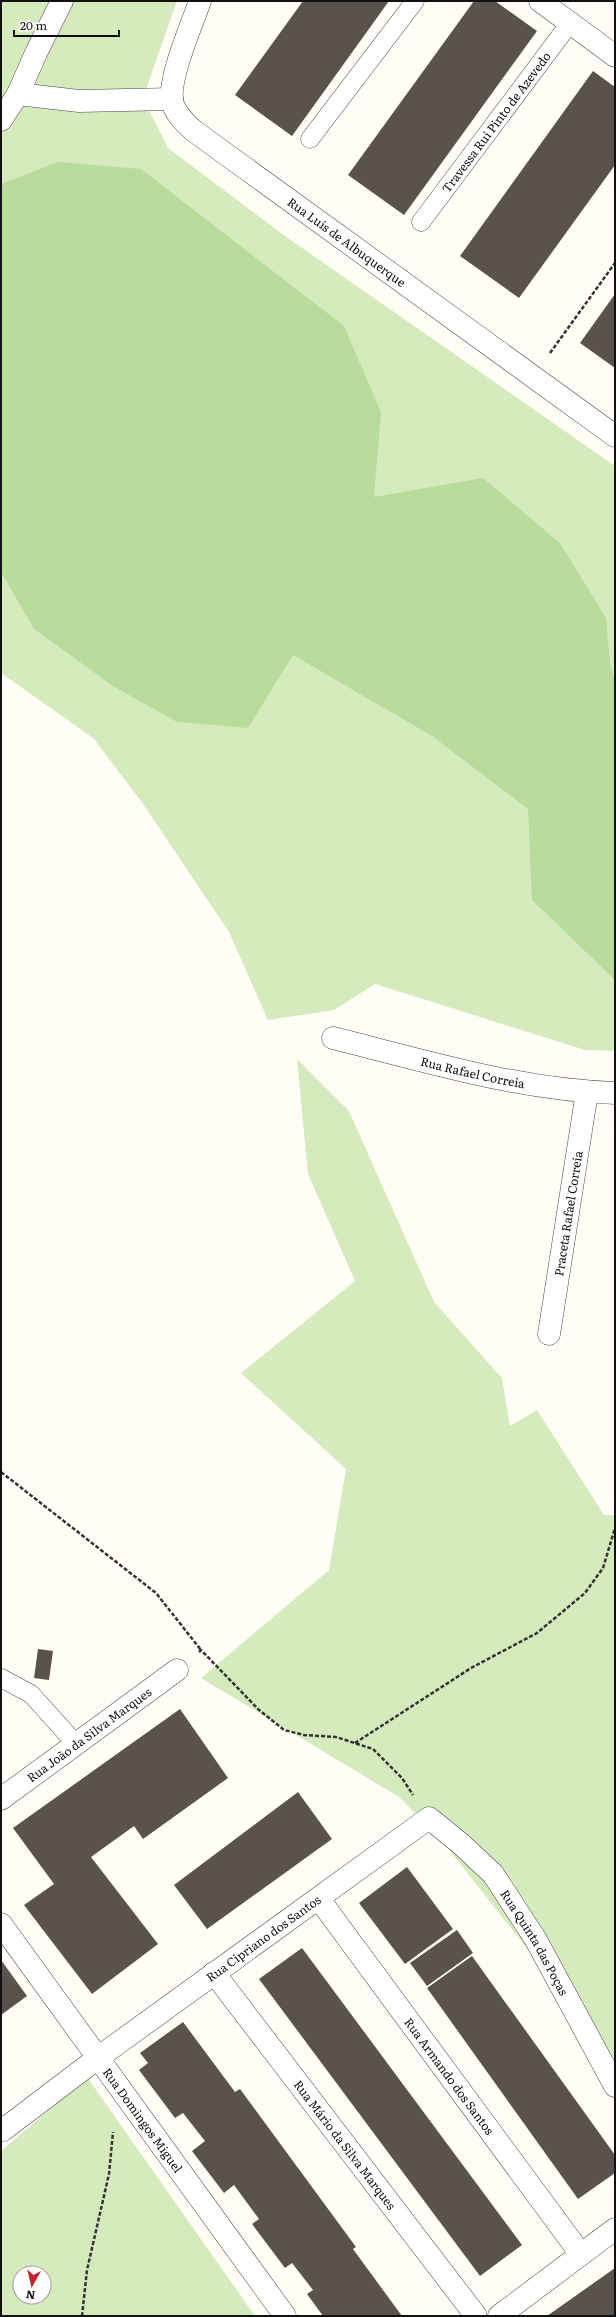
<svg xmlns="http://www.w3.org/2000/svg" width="616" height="2317" viewBox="0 0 616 2317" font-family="Literata,serif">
<rect width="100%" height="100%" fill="#fffdf5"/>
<path fill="#d5ebbd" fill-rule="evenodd" d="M 1,1 L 177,1 L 143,98 L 168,148 L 285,236 L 615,466 L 615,1051 L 585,1050 L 375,984 L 334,1010 L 268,1020 L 229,932 L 141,801 L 93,738 L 1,673 Z
M 297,1059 L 349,1111 L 434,1302 L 502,1378 L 510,1426 L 537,1410 L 604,1515 L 615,1515 L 615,2060 L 438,1836 L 399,1797 L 201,1678 L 329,1570 L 346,1469 L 241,1373 L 355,1281 L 308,1174 Z
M 87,2077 L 255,2316 L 1,2316 L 1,2151 ZM 20,2273 L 44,2273 L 44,2297 L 20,2297 Z"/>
<path fill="#b9dc9c" d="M 58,162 L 141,169 L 344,326 L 381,412 L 374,497 L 483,478 L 560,543 L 606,618 L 610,663 L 615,682 L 615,980 L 532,900 L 528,809 L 432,736 L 293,655 L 248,728 L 177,722 L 113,686 L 34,629 L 1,572 L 1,184 Z"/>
<path fill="#5a524d" d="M 303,1 L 389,1 L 292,136 L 235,95 Z
M 474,1 L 495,1 L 537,31 L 404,215 L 348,175 Z
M 593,71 L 615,87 L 615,165 L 519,298 L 460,256 Z
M 615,294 L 615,368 L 580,343 Z
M 38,1649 L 53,1651 L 49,1680 L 34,1678 Z
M 180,1709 L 228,1778 L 143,1839 L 134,1826 L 91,1857 L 158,1944 L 92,1994 L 24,1905 L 54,1884 L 13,1828 Z
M 298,1792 L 332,1839 L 207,1929 L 174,1885 Z
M 407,1867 L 453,1929 L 405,1964 L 359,1903 Z
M 457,1930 L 473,1953 L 427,1986 L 410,1963 Z
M 302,1948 L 522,2245 L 480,2276 L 259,1979 Z
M 472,1956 L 615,2155 L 615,2173 L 578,2199 L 427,1988 Z
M 1,1960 L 27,1996 L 1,2015 Z
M 183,2022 L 235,2092 L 240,2089 L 356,2247 L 353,2249 L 402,2316 L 323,2316 L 307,2294 L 313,2290 L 292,2263 L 285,2268 L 252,2224 L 259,2219 L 234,2185 L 224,2193 L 192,2151 L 205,2141 L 183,2113 L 175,2118 L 139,2070 L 148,2063 L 140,2053 Z
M 615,2268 L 615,2316 L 547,2316 Z"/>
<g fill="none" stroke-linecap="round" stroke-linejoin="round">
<g stroke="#444" stroke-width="19">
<g id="lane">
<path d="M 310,139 L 415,1"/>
<path id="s1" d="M 421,222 L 570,23"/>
<path d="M 1,1678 L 31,1694 L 76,1744"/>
</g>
</g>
<g stroke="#444" stroke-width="23">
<g id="street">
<path id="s2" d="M 200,1 C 192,24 169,77 172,99 C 173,112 185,123 194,131 L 615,436"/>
<path d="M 540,1 L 615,56"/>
<path d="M 18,94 L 36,53 L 62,1"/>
<path d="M 1,120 L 18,94 L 79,101 L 172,99"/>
<path id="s3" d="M 333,1038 C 426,1061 519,1090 615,1093"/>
<path id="s4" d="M 549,1334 L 587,1092"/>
<path id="s5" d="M 1,1799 L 177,1670"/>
<path id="s6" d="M 319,1899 L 580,2253"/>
<path id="s7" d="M 1,1924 L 285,2316"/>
<path id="s8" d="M 214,1973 L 476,2316"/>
<path id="s9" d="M 1,2127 L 3,2130 L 99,2057 L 429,1818 L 461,1844 L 493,1874 L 536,1940 L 615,2086"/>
<path d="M 499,2316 L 615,2229"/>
</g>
</g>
<path stroke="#333" stroke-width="2.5" stroke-dasharray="4 2" stroke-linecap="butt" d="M 550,353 L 615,263
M 1,1472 L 156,1593 L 201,1650
M 199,1652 L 201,1650 L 259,1710 L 284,1730 L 304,1735 L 336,1737 L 373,1749 L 402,1778 L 413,1795
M 355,1743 L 471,1668 L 537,1633 L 585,1593 L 603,1568 L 615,1528
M 82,2316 L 87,2270 L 109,2174 L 113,2132"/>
<use href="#lane" stroke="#fff" stroke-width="18"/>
<use href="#street" stroke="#fff" stroke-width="22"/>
</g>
<g text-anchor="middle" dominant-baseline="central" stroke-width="4" stroke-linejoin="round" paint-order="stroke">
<g font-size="12" fill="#111" stroke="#fff">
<text stroke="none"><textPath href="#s1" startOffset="125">Travessa Rui Pinto de Azevedo</textPath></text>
<text stroke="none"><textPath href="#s2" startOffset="331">Rua Luís de Albuquerque</textPath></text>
<text stroke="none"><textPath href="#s3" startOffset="144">Rua Rafael Correia</textPath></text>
<text stroke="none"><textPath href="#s4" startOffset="122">Praceta Rafael Correia</textPath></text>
<text stroke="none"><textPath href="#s5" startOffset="109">Rua João da Silva Marques</textPath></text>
<text stroke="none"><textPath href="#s9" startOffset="327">Rua Cipriano dos Santos</textPath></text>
<text stroke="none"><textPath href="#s9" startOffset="697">Rua Quinta das Poças</textPath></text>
<text stroke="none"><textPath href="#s6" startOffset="220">Rua Armando dos Santos</textPath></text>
<text stroke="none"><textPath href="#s7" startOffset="242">Rua Domingos Miguel</textPath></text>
<text stroke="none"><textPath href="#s8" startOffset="216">Rua Mário da Silva Marques</textPath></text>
</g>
</g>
<rect width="616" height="2317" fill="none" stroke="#111111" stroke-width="4"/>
<g transform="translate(32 2285) rotate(188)"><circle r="19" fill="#ffffff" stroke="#a0a0a0"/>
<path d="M0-3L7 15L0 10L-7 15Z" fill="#c4262e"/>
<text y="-6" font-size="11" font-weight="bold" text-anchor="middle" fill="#111111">N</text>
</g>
<path d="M14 30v6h105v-6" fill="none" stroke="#111111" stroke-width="2"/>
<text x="20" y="30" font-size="12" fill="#111111" stroke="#ffffff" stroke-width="3" paint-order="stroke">20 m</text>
</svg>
